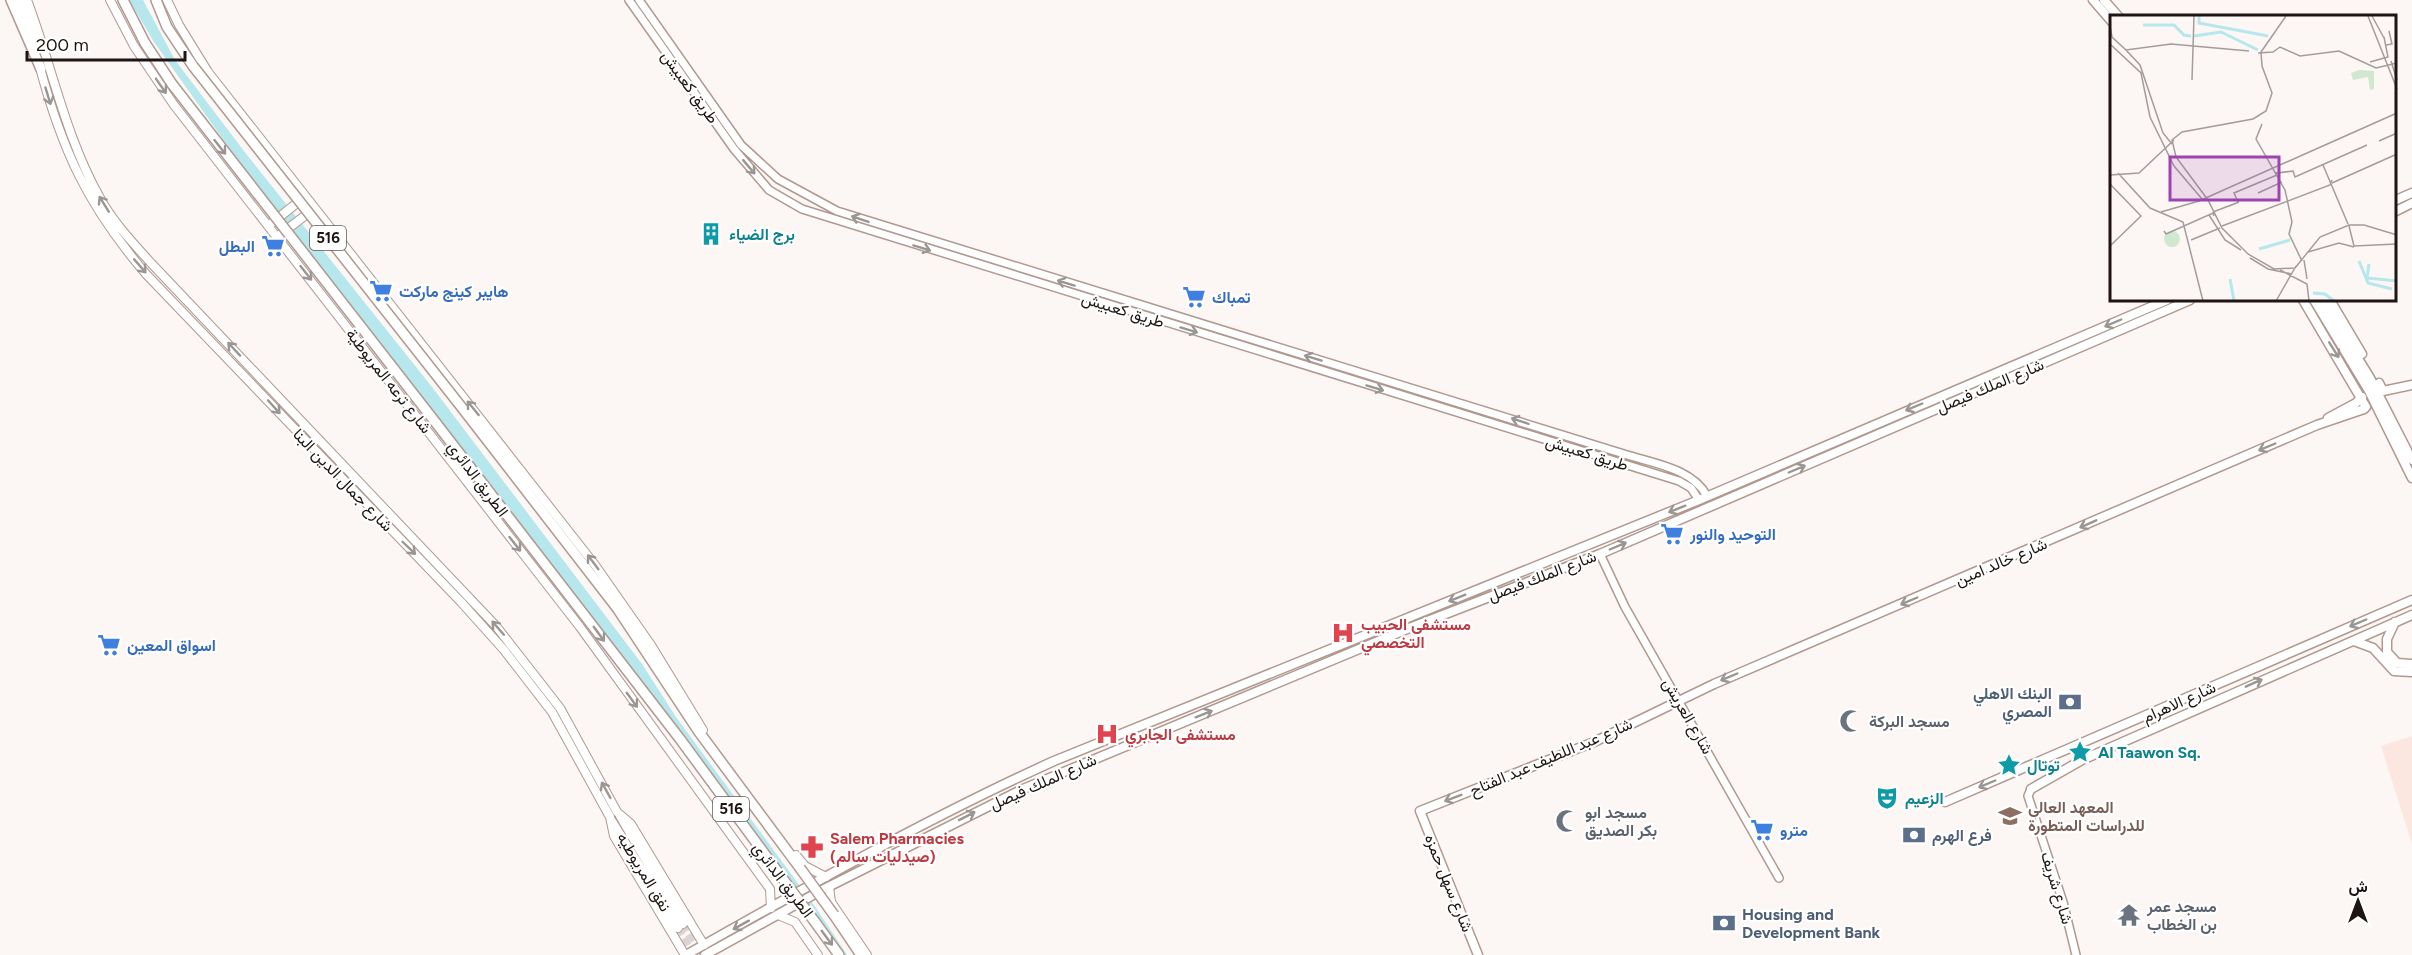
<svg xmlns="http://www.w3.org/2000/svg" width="2412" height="955" viewBox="0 0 2412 955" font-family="Figtree,Vazirmatn,sans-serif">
<rect width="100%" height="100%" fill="#fcf6f4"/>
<path fill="#fce7e0" d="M 2412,736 L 2412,844 L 2381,746 Z"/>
<path fill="#b6e7ec" d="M 129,0 L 143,0 L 175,60 L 247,155 L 432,387 L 642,664 L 676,717 L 816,908 L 847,955 L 838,955 L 669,729 L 599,625 L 502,505 L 406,376 L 318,269 L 249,176 L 154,42 Z"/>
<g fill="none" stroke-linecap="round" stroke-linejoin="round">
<path stroke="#dbd4d2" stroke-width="8" stroke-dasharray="8 4" stroke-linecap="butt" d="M 683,924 L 701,955
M 678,928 L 693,955"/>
<g stroke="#b19990" stroke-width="10">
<path id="tertiary" d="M 629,0 L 734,149 L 769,190 L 802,209 L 1679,481 L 1691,488 L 1699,500
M 639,0 L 741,145 L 778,179 L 837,211 L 1624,454 C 1652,463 1692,468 1707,496
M 1600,554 L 1625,607 L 1779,878
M 2031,789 L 2028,796 L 2063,902 L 2076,955"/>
</g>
<g stroke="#b19990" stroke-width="10">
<path id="secondary" d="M 19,0 L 35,47
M 27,0 C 52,66 65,136 100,198 C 113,222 133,243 151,263 L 496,626 L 560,708 L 617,812 L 631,824 L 704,945
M 110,0 L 134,46 L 174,105 L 580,627 L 770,889 L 771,908
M 167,0 L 179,25 L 208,72 L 595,565 L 651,645 L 703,730
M 39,64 C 62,151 88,206 146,274 L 461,602 L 504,650 L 552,712 L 610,817 L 614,836 L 685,955
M 268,226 L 302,199
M 277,237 L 311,211
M 620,816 L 683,924
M 612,821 L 678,928
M 796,855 L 805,866 L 826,877
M 829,887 L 831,902 L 867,955
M 778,915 L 795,922 L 818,955"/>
</g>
<g stroke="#b19990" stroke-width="11">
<path id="primary" d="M 2093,0 L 2112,22
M 2104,0 L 2118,16
M 2396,200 L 2412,193
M 2396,211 L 2412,203
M 2314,300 L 2369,391 L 2412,478
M 2322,300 L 2370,378 L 2412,460
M 2330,300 L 2362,354
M 2379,383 L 2383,391 L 2412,385
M 2328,418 L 2356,403 L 2362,397
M 2395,622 L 2387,639 L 2387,652 L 2397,663 L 2412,664
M 2354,641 L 2373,648 L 2394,671 L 2412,672
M 2031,789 L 2082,760 L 2412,615
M 1945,802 L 2412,600
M 686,955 C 806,887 928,818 1054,761 L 1699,500 L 2167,300
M 705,955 L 822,890 L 1023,789 L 1412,627 L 1600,554 L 2190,300
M 1478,955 L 1420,811 L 1594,742 L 1714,684 L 2317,425 L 2364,409 L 2366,407 L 2303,300"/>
</g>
<g stroke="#b19990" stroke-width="12">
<path id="motorway" d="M 11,0 L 41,69
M 123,0 L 145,43 L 172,84
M 156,0 L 167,27 L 193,66
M 463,409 L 617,608 L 699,732 L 800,868
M 436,423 L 680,739 L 783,879
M 834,915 L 861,955
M 815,922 L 839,955"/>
</g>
<use href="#tertiary" stroke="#fff" stroke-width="7"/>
<use href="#secondary" stroke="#fff" stroke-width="8"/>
<use href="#primary" stroke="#fff" stroke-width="8"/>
<use href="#motorway" stroke="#fff" stroke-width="9"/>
<g stroke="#b19990" stroke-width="12" stroke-linecap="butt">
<path id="motorway-bridge" d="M 193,66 L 463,409
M 172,84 L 436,423
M 800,868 L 834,915
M 783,879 L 815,922"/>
</g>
<use href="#motorway-bridge" stroke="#fff" stroke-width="9"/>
</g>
<defs><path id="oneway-shaft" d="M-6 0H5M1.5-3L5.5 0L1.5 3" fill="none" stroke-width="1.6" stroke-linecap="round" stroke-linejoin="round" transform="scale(1.5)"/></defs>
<g stroke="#9a9694">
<use href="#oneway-shaft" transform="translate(161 86) rotate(55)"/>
<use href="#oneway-shaft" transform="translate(48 96) rotate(73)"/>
<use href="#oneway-shaft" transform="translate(220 147) rotate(52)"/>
<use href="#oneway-shaft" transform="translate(749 167) rotate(50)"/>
<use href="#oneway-shaft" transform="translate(104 204) rotate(-122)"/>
<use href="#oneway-shaft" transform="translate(860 219) rotate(-161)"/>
<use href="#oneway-shaft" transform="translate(922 248) rotate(17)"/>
<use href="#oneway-shaft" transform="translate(140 266) rotate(49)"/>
<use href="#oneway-shaft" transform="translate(306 273) rotate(52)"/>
<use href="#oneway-shaft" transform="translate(1066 283) rotate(-163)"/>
<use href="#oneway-shaft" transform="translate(2113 323) rotate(157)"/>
<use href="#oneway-shaft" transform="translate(1189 330) rotate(17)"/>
<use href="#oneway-shaft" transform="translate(234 349) rotate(-133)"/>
<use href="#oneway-shaft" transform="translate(2334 350) rotate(58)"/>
<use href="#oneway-shaft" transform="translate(1313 358) rotate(-163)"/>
<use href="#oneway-shaft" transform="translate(1375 388) rotate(17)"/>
<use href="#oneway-shaft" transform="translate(274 407) rotate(48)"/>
<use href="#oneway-shaft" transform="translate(1914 407) rotate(157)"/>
<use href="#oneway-shaft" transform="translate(473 408) rotate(-129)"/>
<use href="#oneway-shaft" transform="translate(1520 421) rotate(-162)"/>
<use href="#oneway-shaft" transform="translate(2267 447) rotate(157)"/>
<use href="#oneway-shaft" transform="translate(1797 469) rotate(-23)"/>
<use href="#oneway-shaft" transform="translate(1677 509) rotate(158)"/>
<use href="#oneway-shaft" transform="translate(2088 524) rotate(156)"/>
<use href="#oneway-shaft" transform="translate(515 544) rotate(52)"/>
<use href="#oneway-shaft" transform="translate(1618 546) rotate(-23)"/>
<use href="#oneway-shaft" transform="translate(409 548) rotate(44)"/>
<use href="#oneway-shaft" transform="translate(593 562) rotate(-127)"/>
<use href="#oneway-shaft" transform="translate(1457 598) rotate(158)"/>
<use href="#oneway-shaft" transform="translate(1909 601) rotate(157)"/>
<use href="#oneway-shaft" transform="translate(2358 623) rotate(157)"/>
<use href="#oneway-shaft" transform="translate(498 628) rotate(-131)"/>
<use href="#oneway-shaft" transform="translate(599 634) rotate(54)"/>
<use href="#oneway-shaft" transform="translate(1729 677) rotate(157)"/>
<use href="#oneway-shaft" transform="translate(2254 683) rotate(-24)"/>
<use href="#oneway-shaft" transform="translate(632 700) rotate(54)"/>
<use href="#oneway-shaft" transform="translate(1204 714) rotate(-22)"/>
<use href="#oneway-shaft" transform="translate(1987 784) rotate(157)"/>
<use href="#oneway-shaft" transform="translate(606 790) rotate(-119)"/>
<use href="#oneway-shaft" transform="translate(1453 798) rotate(159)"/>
<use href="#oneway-shaft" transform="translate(967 816) rotate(-27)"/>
<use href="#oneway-shaft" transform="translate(741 925) rotate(151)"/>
<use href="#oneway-shaft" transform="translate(827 938) rotate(54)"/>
</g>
<defs>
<g id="building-bare" transform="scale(1.8)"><path d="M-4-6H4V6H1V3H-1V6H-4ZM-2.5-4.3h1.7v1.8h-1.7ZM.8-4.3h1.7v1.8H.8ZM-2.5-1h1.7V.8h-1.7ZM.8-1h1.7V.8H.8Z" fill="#0f9aa8" stroke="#fff" stroke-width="2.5" paint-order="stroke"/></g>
<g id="supermarket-bare" transform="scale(1.8)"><path d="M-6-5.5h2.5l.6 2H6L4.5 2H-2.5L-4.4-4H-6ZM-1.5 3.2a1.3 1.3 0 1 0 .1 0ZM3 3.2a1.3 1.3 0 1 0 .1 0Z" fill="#3f7fe0" stroke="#fff" stroke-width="2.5" paint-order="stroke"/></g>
<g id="hospital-bare" transform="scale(1.8)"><path d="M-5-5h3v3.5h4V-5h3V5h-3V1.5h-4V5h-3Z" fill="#e0444e" stroke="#fff" stroke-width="2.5" paint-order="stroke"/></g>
<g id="bank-bare" transform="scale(1.8)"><path d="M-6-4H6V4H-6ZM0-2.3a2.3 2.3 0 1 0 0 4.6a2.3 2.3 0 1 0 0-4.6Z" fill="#5c6f8a" stroke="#fff" stroke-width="2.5" paint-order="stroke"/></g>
<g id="mosque-bare" transform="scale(1.8)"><path d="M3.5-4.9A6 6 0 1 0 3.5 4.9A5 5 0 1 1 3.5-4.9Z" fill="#6b7280" stroke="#fff" stroke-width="2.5" paint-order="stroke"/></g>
<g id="sight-bare" transform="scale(1.8)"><path d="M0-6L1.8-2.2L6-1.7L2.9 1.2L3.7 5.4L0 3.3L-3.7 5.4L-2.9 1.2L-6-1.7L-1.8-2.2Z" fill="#0f9aa8" stroke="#fff" stroke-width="2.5" paint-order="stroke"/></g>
<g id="theatre-bare" transform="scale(1.8)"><path d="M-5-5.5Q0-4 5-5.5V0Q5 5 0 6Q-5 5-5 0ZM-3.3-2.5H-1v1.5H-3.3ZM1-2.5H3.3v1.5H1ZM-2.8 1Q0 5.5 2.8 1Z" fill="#0f9aa8" stroke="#fff" stroke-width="2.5" paint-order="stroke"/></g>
<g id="university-bare" transform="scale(1.8)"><path d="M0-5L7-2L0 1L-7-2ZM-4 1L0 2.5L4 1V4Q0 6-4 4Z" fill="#8d6e63" stroke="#fff" stroke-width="2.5" paint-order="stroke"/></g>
<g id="pharmacy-bare" transform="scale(1.8)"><path d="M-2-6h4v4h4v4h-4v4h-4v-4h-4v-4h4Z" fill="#e0444e" stroke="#fff" stroke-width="2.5" paint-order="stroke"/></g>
<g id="temple-bare" transform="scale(1.8)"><path d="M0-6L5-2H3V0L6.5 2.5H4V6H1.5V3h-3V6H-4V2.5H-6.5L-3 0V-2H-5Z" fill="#6b7280" stroke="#fff" stroke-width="2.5" paint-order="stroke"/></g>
</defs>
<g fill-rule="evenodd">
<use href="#building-bare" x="711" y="234"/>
<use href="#supermarket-bare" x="273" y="246"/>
<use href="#supermarket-bare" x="381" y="291"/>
<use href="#supermarket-bare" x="1194" y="297"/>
<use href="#supermarket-bare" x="1672" y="534"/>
<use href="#hospital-bare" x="1343" y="633"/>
<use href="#supermarket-bare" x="109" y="645"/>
<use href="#bank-bare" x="2070" y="702"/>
<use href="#mosque-bare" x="1851" y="721"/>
<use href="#hospital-bare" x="1107" y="734"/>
<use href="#sight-bare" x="2080" y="752"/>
<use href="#sight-bare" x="2009" y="765"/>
<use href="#theatre-bare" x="1887" y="798"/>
<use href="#university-bare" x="2010" y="816"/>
<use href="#mosque-bare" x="1567" y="821"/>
<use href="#supermarket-bare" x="1762" y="830"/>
<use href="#bank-bare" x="1914" y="835"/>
<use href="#pharmacy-bare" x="812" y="847"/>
<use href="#temple-bare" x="2129" y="915"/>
<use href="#bank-bare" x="1724" y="923"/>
</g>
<g text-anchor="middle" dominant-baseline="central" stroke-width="4.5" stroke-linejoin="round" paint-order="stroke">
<g fill="#fff" stroke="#625b59" stroke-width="1.5">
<rect x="310" y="226" width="36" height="24" rx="4.5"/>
<rect x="713" y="797" width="36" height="24" rx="4.5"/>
</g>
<g font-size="15" font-weight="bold" fill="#1e1512">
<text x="328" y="238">516</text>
<text x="731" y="809">516</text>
</g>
<g font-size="16" fill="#1e1512" stroke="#fff">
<text transform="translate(690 87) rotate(54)">طريق كعبيش</text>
<text transform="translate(1123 310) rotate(17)">طريق كعبيش</text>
<text transform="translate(389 381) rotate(52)">شارع ترعه المريوطية</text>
<text transform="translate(1990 386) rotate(-23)">شارع الملك فيصل</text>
<text transform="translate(1587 453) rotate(17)">طريق كعبيش</text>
<text transform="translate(478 479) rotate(53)">الطريق الدائري</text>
<text transform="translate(343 480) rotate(46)">شارع جمال الدين البنا</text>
<text transform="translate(2001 562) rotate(-23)">شارع خالد امين</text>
<text transform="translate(1542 576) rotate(-21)">شارع الملك فيصل</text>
<text transform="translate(2179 702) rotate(-24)">شارع الاهرام</text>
<text transform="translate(1688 716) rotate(60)">شارع العريش</text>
<text transform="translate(1551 757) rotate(-23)">شارع عبد اللطيف عبد الفتاح</text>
<text transform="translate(1043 782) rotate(-24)">شارع الملك فيصل</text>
<text transform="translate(644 872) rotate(59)">نفق المريوطيه</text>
<text transform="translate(783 880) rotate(53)">الطريق الدائري</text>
<text transform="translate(1449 883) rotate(68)">شارع سهل حمزه</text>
<text transform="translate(2057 888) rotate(73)">شارع شريف</text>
</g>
<g font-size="16" font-weight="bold" fill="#0d838f" stroke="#fff" text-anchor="start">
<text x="729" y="234">برج الضياء</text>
<text x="2098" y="752">Al Taawon Sq.</text>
<text x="2027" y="765">توتال</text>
<text x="1905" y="798">الزعيم</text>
</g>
<g font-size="16" font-weight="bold" fill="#366cbe" stroke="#fff" text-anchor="start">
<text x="255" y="246" text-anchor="end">البطل</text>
<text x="399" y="291">هايبر كينج ماركت</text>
<text x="1212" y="297">تمباك</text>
<text x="1690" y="534">التوحيد والنور</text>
<text x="127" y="645">اسواق المعين</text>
<text x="1780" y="830">مترو</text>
</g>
<g font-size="16" font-weight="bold" fill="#be3a42" stroke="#fff" text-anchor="start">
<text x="1361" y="624">مستشفى الحبيب<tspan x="1361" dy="18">التخصصي</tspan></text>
<text x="1125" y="734">مستشفى الجابري</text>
<text x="830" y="838">Salem Pharmacies<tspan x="830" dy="18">(صيدليات سالم)</tspan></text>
</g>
<g font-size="16" font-weight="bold" fill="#4e5e75" stroke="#fff" text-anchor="start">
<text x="2052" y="693" text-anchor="end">البنك الاهلي<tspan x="2052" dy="18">المصري</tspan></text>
<text x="1932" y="835">فرع الهرم</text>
<text x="1742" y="914">Housing and<tspan x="1742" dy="18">Development Bank</tspan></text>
</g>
<g font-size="16" font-weight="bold" fill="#5b616d" stroke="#fff" text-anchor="start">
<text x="1869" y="721">مسجد البركة</text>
<text x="1585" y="812">مسجد ابو<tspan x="1585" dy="18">بكر الصديق</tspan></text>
<text x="2147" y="906">مسجد عمر<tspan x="2147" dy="18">بن الخطاب</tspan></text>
</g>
<g font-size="16" font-weight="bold" fill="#785e54" stroke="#fff" text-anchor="start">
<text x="2028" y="807">المعهد العالي<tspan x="2028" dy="18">للدراسات المتطورة</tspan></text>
</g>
</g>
<g transform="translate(2110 15)">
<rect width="286" height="286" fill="#fcf6f4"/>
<path d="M 249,55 L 264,56 L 264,74 L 260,75 L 258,62 L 243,65 L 241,58 ZM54 224a8 8 0 1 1 16 0a8 8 0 1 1-16 0Z" fill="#d1e8d0"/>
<path fill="none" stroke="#b6e7ec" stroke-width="3" d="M 89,1 L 89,8 L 158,21M 33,10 L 64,10 L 74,20 L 81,21M 84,21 L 111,17 L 148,35M 149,234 L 180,225M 249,246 L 258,268 L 282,274M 259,249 L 257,263 L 287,266M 120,264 L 124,286M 203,278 L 215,279 L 224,286"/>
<path fill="none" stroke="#a39c9a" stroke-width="1.5" d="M 176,1 L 151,37 L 152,51 L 162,78 L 156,96 L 143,104 L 72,117 L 62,125 L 66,142 L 98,185 L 112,213 L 138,239 L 164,254 L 185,253 L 210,222 L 239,210 L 254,210 L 287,220M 258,1 L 287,74M 262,1 L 274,23M 0,11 L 2,22 L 16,35 L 61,29 L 139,36M 0,29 L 31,58 L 40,102 L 64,151 L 92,184M 276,30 L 282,29 L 279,16M 15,34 L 30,50 L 53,118 L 62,129M 148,38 L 163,37 L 170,32 L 190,41 L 229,36 L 266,53 L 287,48M 281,46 L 287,65M 260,47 L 278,42 L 274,22M 82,65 L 84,1M 152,109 L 146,124 L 175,175 L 182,207 L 179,219 L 192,246M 269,126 L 287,118M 213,150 L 238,209M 8,158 L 40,193 L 73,207 L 93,286M 167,158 L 183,156 L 185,162 L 257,130M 0,160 L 29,158 L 64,125M 222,168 L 287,139M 0,169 L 31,201 L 0,231M 148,178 L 172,167M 128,187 L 124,178 L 167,160 L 166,157M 51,197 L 89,186 L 287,98M 103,197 L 129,187 L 119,191M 99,200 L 115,225 L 131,235M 112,211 L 220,170 L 222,165M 239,211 L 244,231 L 287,229M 54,216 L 56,219 L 103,198 L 104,201M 81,225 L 110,213M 198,237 L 229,228 L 244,232M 140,243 L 158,254 L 182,259M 194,245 L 197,264M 170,255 L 197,269 L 199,286M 166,286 L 186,251"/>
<path fill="#9c45b1" fill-opacity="0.15" stroke="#9c45b1" stroke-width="3" d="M 60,142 L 169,142 L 169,185 L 60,185 Z"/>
<rect width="286" height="286" fill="none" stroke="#1e1512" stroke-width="3"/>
</g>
<g transform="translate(2358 901)" stroke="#ffffff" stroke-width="4.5" paint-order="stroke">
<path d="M0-4.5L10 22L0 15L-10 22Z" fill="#1e1512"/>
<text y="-9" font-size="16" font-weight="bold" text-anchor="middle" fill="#1e1512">ش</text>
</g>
<path d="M27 51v9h158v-9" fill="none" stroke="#1e1512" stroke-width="3"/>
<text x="36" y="51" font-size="18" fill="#1e1512" stroke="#ffffff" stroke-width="4.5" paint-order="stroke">200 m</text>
</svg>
